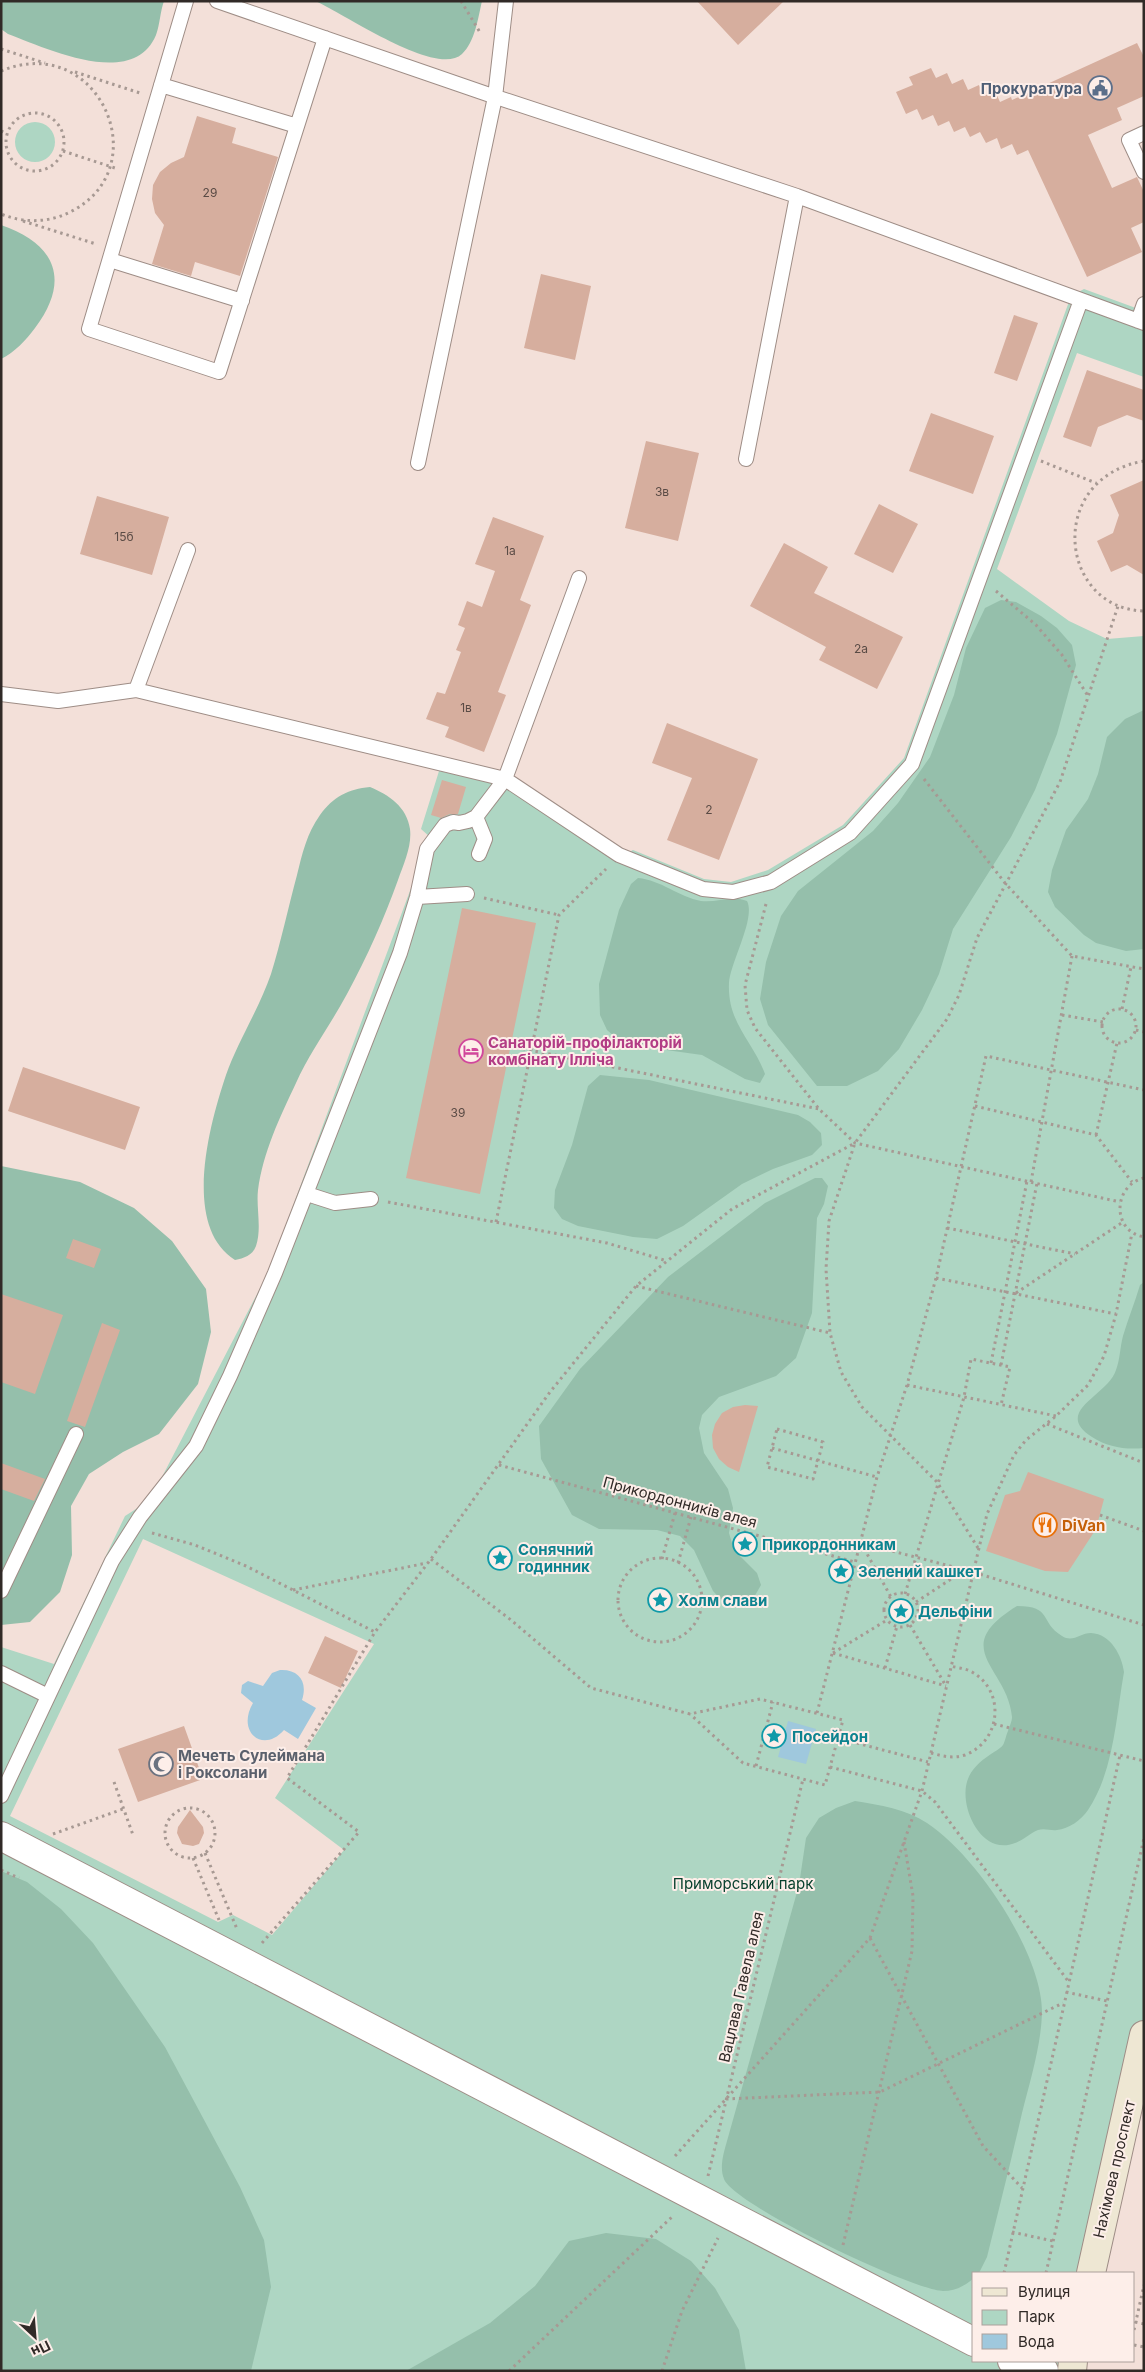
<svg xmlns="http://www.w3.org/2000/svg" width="1145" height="2372" viewBox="0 0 1145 2372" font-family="Inter,sans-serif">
<rect width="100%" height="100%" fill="#f3e0d9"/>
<path fill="#aed6c3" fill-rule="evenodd" d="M15 142a20 20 0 1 1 40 0a20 20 0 1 1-40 0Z
M 1084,289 L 1144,311 L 1144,377 L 1077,353 L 997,569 L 1069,621 L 1107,639 L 1144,636 L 1144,2039 L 1091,2273 L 974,2273 L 974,2361 L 1071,2361 L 1069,2371 L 1,2371 L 1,1647 L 54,1664 L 125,1516 L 150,1500 L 268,1273 L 430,837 L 421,829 L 439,771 L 504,785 L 616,859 L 633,850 L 704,879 L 731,882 L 768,870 L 843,825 L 904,758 L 1071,296 ZM 143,1539 L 374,1644 L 275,1798 L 344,1850 L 272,1935 L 233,1915 L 218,1922 L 10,1816 Z"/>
<path fill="#95bfab" d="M 1,1 L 164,1 C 160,12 160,24 156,35 C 133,90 46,48 8,34 L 1,29 Z
M 315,1 L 482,1 C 478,18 475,42 462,54 C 436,78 344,13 315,1 Z
M 1,225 C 56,244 71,280 35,328 C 26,340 15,352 1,359 Z
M 1001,600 L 1016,602 L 1041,616 L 1057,628 L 1072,645 L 1076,665 L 1057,734 L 1035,790 L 1011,837 L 953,929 L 939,974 L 922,1010 L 899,1049 L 878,1071 L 847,1086 L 817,1086 L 768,1025 L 760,999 L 766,962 L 781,916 L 798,891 L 873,831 L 898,803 L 930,757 L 954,695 L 966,648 L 985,608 Z
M 1144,710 L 1144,949 L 1126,951 L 1096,943 L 1084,935 L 1055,907 L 1048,892 L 1052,870 L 1066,830 L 1088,799 L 1098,774 L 1107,737 L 1125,719 Z
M 370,787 C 389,795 407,807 410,829 C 412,846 404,863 398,880 C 384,919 367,957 347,994 C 331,1024 310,1052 296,1083 C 280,1117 263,1152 258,1190 C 256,1208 262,1228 256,1246 C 252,1256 244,1258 235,1260 C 181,1226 210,1123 226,1075 C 238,1041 259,1009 271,974 C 281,942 288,908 297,875 C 302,854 307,833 320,815 C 333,797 348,789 370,787 Z
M 638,878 C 661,880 679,897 701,901 C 716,903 732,895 747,901 C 756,918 730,963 729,983 C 727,1023 753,1041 765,1074 L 760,1083 L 745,1079 L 702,1055 L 623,1044 L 607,1030 L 600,1015 L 599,984 L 619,910 L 631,884 Z
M 600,1075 L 649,1080 L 798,1115 L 810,1122 L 821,1133 L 822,1145 L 812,1155 L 773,1169 L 742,1184 L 683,1226 L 657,1239 L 633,1237 L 578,1226 L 562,1219 L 554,1208 L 555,1190 L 572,1145 L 588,1086 Z
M 1,1166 L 80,1182 L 134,1208 L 172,1241 L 206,1289 L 211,1332 L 198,1384 L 159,1434 L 123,1452 L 89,1474 L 71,1506 L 72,1555 L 60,1592 L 30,1622 L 1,1625 Z
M 815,1178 L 822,1178 L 828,1186 L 824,1204 L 817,1218 L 812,1313 L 796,1358 L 776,1376 L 719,1397 L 702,1415 L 699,1428 L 704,1453 L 728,1489 L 733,1508 L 729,1533 L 734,1550 L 757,1573 L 761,1585 L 753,1599 L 740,1606 L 725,1604 L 713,1591 L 694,1550 L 680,1536 L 657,1530 L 599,1529 L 572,1515 L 541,1459 L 539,1426 L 580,1369 L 668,1277 L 765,1203 Z
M 1144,1282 L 1144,1448 C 1126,1450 1107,1447 1092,1437 C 1052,1411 1108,1396 1116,1370 C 1120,1360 1120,1347 1123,1336 C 1128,1319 1135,1302 1140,1285 Z
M 1017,1606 C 1053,1606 1039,1622 1062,1636 C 1073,1643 1080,1633 1091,1633 C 1111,1634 1122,1656 1124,1672 C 1116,1717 1114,1771 1088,1810 C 1081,1820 1069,1829 1057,1830 C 1051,1831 1045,1828 1038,1830 C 1030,1833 1024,1840 1015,1843 C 988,1854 969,1824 966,1801 C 963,1778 973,1766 991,1754 C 994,1752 1000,1749 1003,1745 C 1005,1742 1006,1735 1008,1731 C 1009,1727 1012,1722 1012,1717 C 1008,1667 947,1649 1017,1606 Z
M 855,1801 C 880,1805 906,1809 927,1823 C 975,1854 1043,1954 1042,2013 C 1041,2046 1030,2081 1022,2113 C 1011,2161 999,2209 987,2257 L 979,2273 L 974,2273 L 974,2278 C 965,2286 955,2291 943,2291 C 912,2290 734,2205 724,2179 C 719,2167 724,2152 727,2141 L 799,1885 L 806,1838 L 819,1818 L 836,1808 Z
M 1,1871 L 27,1882 L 61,1909 L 93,1943 L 165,2047 L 240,2187 L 264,2240 L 271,2287 L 251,2371 L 1,2371 Z
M 606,2233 L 656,2239 L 691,2261 L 715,2288 L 739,2330 L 746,2371 L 406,2371 L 490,2323 L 535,2286 L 569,2241 Z"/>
<path fill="#9fc8dd" d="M 280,1670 C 299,1669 308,1682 302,1700 L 316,1708 L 298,1739 L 284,1730 C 263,1754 236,1732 253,1703 L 241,1693 L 242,1685 L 248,1681 L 263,1686 L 272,1673 Z
M 788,1721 L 816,1729 L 806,1764 L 778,1757 Z"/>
<path fill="#d6ae9e" d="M 697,1 L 784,1 L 738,45 Z
M 1137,43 L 1144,57 L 1144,96 L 1117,108 L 1122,120 L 1088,135 L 1112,188 L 1137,177 L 1144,192 L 1144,222 L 1131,228 L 1142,252 L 1087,277 L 1028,150 L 1017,155 L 1012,144 L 1001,149 L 997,138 L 986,143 L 980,132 L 970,137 L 965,127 L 954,132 L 949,121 L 938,126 L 933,115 L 922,120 L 917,109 L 906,114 L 896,92 L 913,85 L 909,77 L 931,68 L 936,78 L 947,73 L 952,84 L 963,79 L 968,90 L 979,85 L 984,96 L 995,91 L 1000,102 L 1011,97 L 1012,100 Z
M 197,116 L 236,128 L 232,143 L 278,157 L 240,276 L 195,262 L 191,276 L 152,264 L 164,225 L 155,213 L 152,199 L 153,185 L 160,172 L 171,163 L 184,157 Z
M 541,274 L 591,286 L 575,360 L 524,348 Z
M 1014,315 L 1038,323 L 1017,381 L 994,373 Z
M 1087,370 L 1144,390 L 1144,421 L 1127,415 L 1098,427 L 1091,447 L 1063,437 Z
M 931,413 L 994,436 L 973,494 L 909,471 Z
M 646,441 L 699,453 L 678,541 L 625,528 Z
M 1144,480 L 1144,575 L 1127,565 L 1111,572 L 1097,541 L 1113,533 L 1119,515 L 1110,495 Z
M 97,496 L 169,517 L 152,575 L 80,554 Z
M 879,504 L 918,524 L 893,573 L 854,554 Z
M 493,517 L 544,536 L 520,600 L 531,605 L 498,692 L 506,695 L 484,752 L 445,737 L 449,727 L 426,719 L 437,692 L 445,694 L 461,652 L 456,650 L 465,628 L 458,625 L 467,601 L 482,607 L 495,571 L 475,564 Z
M 784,543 L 828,567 L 814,593 L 903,637 L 877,689 L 819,660 L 826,647 L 750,606 Z
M 667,723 L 758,759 L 719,860 L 667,840 L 692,778 L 652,763 Z
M 442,780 L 466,787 L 458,814 L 450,814 L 441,818 L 431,815 Z
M 462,908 L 536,923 L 480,1194 L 406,1178 Z
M 23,1067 L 140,1107 L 125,1150 L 8,1111 Z
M 73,1239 L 101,1249 L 94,1268 L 66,1258 Z
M 1,1294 L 63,1315 L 35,1394 L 1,1382 Z
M 102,1323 L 120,1330 L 85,1427 L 67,1421 Z
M 745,1405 L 758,1406 L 739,1472 L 728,1467 L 719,1459 L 713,1448 L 712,1435 L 715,1424 L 722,1413 L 733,1407 Z
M 1,1463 L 45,1479 L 34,1501 L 1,1489 Z
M 1028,1472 L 1104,1499 L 1096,1529 L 1068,1572 L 1045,1571 L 986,1551 L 1005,1495 L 1020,1491 Z
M 325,1636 L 358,1651 L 341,1688 L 308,1673 Z
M 184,1726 L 203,1779 L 138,1802 L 118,1749 Z
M 190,1810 L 203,1827 L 204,1833 L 199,1844 L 193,1846 L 182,1844 L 177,1833 L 178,1827 Z"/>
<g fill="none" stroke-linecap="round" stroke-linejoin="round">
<g stroke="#9e8d86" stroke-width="16">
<path id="service" d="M 186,1 L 89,329 L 219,372 L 325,38
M 217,1 L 487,94 L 797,196 L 1144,323
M 161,85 L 297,126
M 1144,133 L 1129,140 L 1144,172
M 110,260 L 242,301
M 1138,321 L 1144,304
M 746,459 L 797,196
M 418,463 L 495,97 L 506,1
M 136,690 L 188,550
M 1,694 L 58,701 L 136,690 L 505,779 L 619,855 L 703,889 L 733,892 L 771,882 L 850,833 L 912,764 L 1081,300
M 476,817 L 485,839 L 479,854
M 417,897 L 467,894
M 307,1194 L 335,1203 L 371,1199
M 1,1591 L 76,1434
M 1,1673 L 48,1696
M 1,1796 L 112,1561 L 140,1517 L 196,1446 L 230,1376 L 275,1273 L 400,953 L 417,897 L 427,849 L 445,825 L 453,822 L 459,823 L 468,821 L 476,817 L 505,779 L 579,578"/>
</g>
<g stroke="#9e8d86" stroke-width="30">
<path id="minor" d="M 1,1836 L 974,2342
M 1012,2361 L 1025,2367 L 1044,2371"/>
</g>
<g stroke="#9e8d86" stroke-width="30">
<path id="secondary" d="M 1091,2273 L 1144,2035
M 1072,2371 L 1073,2361"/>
</g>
<path stroke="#a79993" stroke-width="3" stroke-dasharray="2.5 4" stroke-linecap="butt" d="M 461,1 L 481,34
M 1,49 L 45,63
M 1,71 C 99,30 160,170 68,213 C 47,223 23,223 1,214
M 75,72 L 140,93
M6 142a29 29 0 1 1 58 0a29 29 0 1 1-58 0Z
M 1,131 L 6,133
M 63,151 L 118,169
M 23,221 L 96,244
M 1041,461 L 1096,483
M 1144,461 C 1045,478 1059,609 1144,611
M 996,591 L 1036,625 L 1062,655 L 1088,696
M 924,779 L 1005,883 L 1072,956 L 1144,969
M 484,898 L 559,915
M 766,904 L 745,985 L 747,1010 L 755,1028 L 819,1109 L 855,1143 L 1120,1202
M 1122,1009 L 1131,967
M1102 1026a17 17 0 1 1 34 0a17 17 0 1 1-34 0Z
M 1062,1015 L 1103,1022
M 1136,1030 L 1144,1032
M 510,1046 L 819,1109
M 975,1106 L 1096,1135 L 1132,1182
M 1096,1135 L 1117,1043
M 1144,1178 C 1113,1185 1111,1231 1144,1237
M 1031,1182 L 1072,956
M 388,1202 L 607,1243 L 667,1261
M 496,1222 L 559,915 L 606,869
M 947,1228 L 1075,1254
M 936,1278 L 1116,1314
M 636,1286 L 830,1333
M 1016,1293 L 1123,1222
M 991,1363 L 1027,1181
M 1001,1365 L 1037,1183
M 907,1385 L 1056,1416
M 1047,1424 L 1144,1463
M 777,1429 L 823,1442 L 813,1479 L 767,1467 Z
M 772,1448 L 877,1477
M 499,1465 L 855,1562
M 1100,1515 L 1144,1531
M 152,1533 L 195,1545 L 246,1566 L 375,1632
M 861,1543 L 973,1572 L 1144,1625
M 861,1543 L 891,1597
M 978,1548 L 937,1482 L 862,1407 L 841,1372 L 830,1333 L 826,1269 L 829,1221 L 855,1143 L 947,1019 L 959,995 L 977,938 L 1060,782 L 1118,606
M618 1600a42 42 0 1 1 84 0a42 42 0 1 1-84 0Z
M 431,1559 L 511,1620 L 591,1688 L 690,1714 L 760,1699 L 843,1720 L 825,1785 L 743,1763 L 690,1714
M 662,1559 L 675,1513
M 678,1563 L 691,1517
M 293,1590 L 427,1563
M884 1610a17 17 0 1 1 34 0a17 17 0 1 1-34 0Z
M 905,1594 L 964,1397 L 971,1359 L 1010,1367 L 1001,1405
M 916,1602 L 965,1570
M 910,1625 L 946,1686
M 833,1653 L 946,1686
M 833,1653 L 887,1620
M 885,1668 L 897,1626
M 817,1713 L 877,1477 L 907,1385 L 936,1278 L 986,1056 L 1144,1090
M 994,1724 L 1144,1761
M 838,1738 L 928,1762
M 931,1753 C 942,1756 953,1759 965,1755 C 1002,1741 1006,1689 970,1671 C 964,1668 957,1668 951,1666
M 756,1766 L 773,1702
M 830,1767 L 922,1791 L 935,1802 L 1068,1981
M 114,1782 L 133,1835
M165 1833a25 25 0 1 1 50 0a25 25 0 1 1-50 0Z
M 53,1834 L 123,1809
M 205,1853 L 237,1929
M 193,1858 L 219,1920
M 1,1870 L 19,1878
M 870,1938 L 983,2146 L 1022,2188
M 262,1943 L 359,1832 L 287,1778 L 375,1632 L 431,1559 L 550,1392 L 636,1286 L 732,1209 L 855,1143
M 1066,1992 L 1107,2001
M 726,2099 L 880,2092 L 1063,2003
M 675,2156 L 870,1938 L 922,1791 L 987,1514 L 1014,1455 L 1026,1440 L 1056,1416 L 1088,1385 L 1104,1356 L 1116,1314 L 1132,1233
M 708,2176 L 803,1779
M 1012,2232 L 1053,2241
M 843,2245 L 912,1951 L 913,1896 L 904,1842
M 1004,2273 L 1120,1755
M 1046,2273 L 1144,1838
M 1135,2322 L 1144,2324
M 1134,2330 L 1144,2285
M 1134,2345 L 1144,2347
M 509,2371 L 673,2216
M 662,2371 L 682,2311 L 718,2238"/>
<use href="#service" stroke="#fff" stroke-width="14"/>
<use href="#minor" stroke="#fff" stroke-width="28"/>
<use href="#secondary" stroke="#eee7d3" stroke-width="28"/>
</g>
<defs>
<g id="civic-ring" transform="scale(1.25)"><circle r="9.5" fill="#fdeee9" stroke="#5c6f8a" stroke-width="1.5"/><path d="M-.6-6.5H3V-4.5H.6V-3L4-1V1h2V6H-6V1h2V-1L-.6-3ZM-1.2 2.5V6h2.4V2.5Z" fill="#5c6f8a"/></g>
<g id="hotel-ring" transform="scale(1.25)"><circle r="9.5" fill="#fdeee9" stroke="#d1479c" stroke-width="1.5"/><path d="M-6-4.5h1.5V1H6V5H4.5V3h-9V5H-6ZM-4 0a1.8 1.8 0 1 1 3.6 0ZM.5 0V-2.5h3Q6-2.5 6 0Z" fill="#d1479c"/></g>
<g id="restaurant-ring" transform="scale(1.25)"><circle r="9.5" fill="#fdeee9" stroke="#e8710a" stroke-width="1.5"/><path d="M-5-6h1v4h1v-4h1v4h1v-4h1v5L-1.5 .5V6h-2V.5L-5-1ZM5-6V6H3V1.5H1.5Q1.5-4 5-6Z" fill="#e8710a"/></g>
<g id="sight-ring" transform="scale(1.25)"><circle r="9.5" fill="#fdeee9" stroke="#0f9aa8" stroke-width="1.5"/><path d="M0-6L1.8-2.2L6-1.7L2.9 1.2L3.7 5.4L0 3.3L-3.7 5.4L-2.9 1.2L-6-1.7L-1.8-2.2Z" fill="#0f9aa8"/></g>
<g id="mosque-ring" transform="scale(1.25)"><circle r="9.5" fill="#fdeee9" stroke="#6b7280" stroke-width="1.5"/><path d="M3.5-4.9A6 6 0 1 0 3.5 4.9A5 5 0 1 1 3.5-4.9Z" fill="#6b7280"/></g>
</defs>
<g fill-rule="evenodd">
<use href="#civic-ring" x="1100" y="88"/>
<use href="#hotel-ring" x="471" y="1051"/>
<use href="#restaurant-ring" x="1045" y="1525"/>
<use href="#sight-ring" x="745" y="1544"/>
<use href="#sight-ring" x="500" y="1558"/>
<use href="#sight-ring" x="841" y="1571"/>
<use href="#sight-ring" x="660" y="1600"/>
<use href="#sight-ring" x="901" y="1611"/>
<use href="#sight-ring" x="774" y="1736"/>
<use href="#mosque-ring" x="161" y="1764"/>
</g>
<g text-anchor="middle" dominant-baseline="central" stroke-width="4" stroke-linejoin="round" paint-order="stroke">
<g font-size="12" fill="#5a4b45">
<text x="210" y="192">29</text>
<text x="662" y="491">3в</text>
<text x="124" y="536">15б</text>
<text x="510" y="550">1а</text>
<text x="861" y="648">2а</text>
<text x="466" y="707">1в</text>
<text x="709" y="809">2</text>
<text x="458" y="1112">39</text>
</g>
<g font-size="15" font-weight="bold" fill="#4e5e75" stroke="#fdeee9" text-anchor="end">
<text x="1082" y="88">Прокуратура</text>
</g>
<g font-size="15" font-weight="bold" fill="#b23c85" stroke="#fdeee9" text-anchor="start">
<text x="488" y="1042">Санаторій-профілакторій<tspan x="488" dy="17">комбінату Ілліча</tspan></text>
</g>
<g font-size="15" fill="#312a27" stroke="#fdeee9">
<text transform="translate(680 1502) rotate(15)">Прикордонників алея</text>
<text transform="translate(741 1987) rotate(-77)">Вацлава Гавела алея</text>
<text transform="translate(1114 2169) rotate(-77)">Нахімова проспект</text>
</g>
<g font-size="15" font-weight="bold" fill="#c56008" stroke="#fdeee9" text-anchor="start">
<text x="1062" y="1525">DiVan</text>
</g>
<g font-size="15" font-weight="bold" fill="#0d838f" stroke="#fdeee9" text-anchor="start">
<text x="762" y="1544">Прикордонникам</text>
<text x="518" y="1549">Сонячний<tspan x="518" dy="17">годинник</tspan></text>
<text x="858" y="1571">Зелений кашкет</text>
<text x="678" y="1600">Холм слави</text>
<text x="918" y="1611">Дельфіни</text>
<text x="792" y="1736">Посейдон</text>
</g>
<g font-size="15" font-weight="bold" fill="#5b616d" stroke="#fdeee9" text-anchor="start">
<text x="178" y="1755">Мечеть Сулеймана<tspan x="178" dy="17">і Роксолани</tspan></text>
</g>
<g font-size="15" fill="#08412e" stroke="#fdeee9">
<text x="743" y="1883">Приморський парк</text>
</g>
</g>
<rect width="1145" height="2372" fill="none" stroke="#312a27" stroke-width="5"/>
<rect x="972" y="2272" width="162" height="90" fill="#fdeee9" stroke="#aba09b"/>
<rect x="982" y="2288" width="25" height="8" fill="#eee7d3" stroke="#aba09b"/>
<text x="1018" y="2297" font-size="15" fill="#312a27">Вулиця</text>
<rect x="982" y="2310" width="25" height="15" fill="#aed6c3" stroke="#aba09b"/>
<text x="1018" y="2322" font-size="15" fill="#312a27">Парк</text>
<rect x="982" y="2334" width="25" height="15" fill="#9fc8dd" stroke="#aba09b"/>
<text x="1018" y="2347" font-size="15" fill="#312a27">Вода</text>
<g transform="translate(35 2337) rotate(154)" stroke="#fdeee9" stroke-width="4" paint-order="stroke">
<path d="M0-4L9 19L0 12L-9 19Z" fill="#312a27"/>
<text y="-8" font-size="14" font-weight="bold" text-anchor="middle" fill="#312a27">Пн</text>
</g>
</svg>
